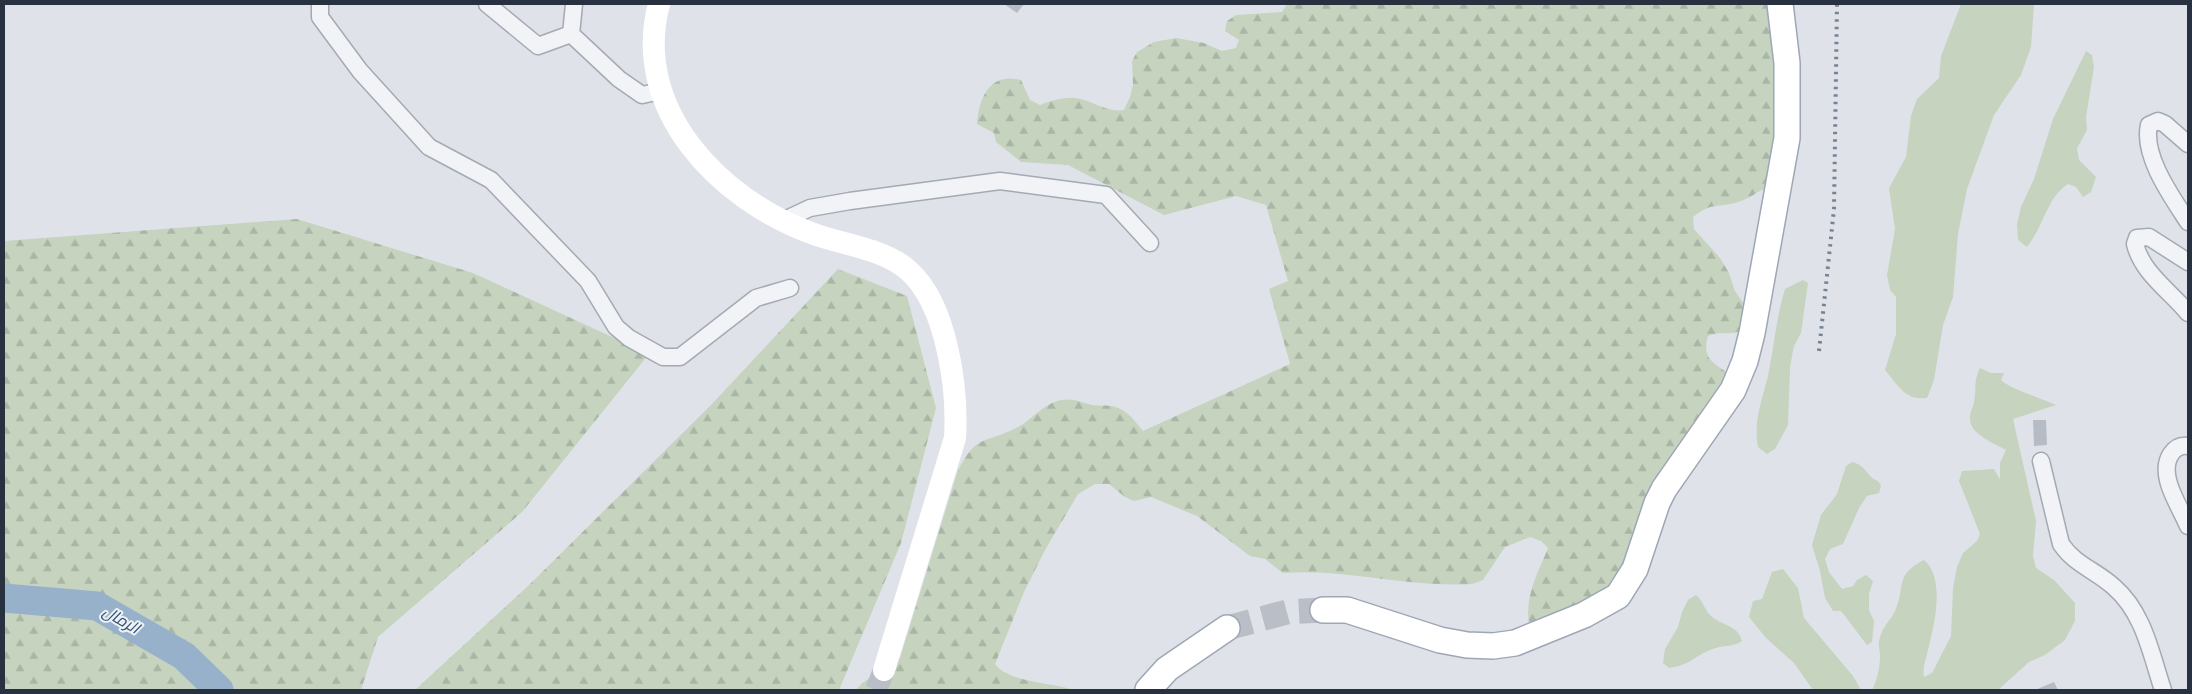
<svg xmlns="http://www.w3.org/2000/svg" width="2192" height="694" viewBox="0 0 2192 694" font-family="'Varela Round',Cairo,sans-serif">
<defs>
<pattern id="forest-firs" width="22" height="20" patternUnits="userSpaceOnUse" patternTransform="scale(1.25)"><rect width="22" height="20" fill="#c5d3bf"/><path d="M5 1l3.5 6h-7zM16 11l3.5 6h-7z" fill="#a9b6a5"/></pattern>
</defs>
<rect width="100%" height="100%" fill="#dfe3e9"/>
<path fill="#c5d3bf" d="M 1961,4 L 2034,4 L 2031,47 L 2021,75 L 1994,115 L 1967,189 L 1958,234 L 1953,297 L 1943,325 L 1934,380 L 1927,398 C 1905,401 1898,385 1885,370 L 1896,334 L 1896,297 L 1890,290 L 1887,275 L 1895,229 L 1889,188 L 1906,157 L 1911,116 L 1917,99 L 1939,78 L 1941,56 Z
M 2086,51 L 2092,55 L 2094,67 L 2086,117 L 2087,130 L 2077,148 L 2079,160 L 2096,177 L 2091,192 L 2083,197 L 2076,187 L 2068,184 C 2047,197 2043,228 2027,247 L 2018,240 L 2017,224 L 2021,207 L 2034,179 L 2053,119 Z
M 1803,280 L 1808,283 L 1801,333 L 1794,346 L 1790,367 L 1788,425 L 1775,449 L 1767,454 L 1758,447 C 1753,423 1762,400 1768,376 C 1774,347 1776,318 1785,289 Z
M 1980,368 L 1991,373 L 2004,373 L 2001,380 C 2008,388 2043,399 2056,405 L 2013,419 L 2036,521 L 2033,556 L 2036,568 L 2054,580 L 2075,603 L 2075,621 L 2065,640 L 2045,655 L 2029,662 L 1998,690 L 1872,690 C 1877,680 1880,668 1880,656 C 1880,651 1878,646 1879,641 C 1883,625 1889,623 1895,611 C 1906,586 1894,575 1924,560 C 1946,578 1934,626 1928,650 C 1926,660 1922,667 1924,677 L 1932,673 L 1951,636 L 1953,588 L 1957,567 L 1963,553 L 1977,541 L 1980,534 L 1959,481 L 1962,471 L 1994,469 L 2000,479 L 2000,463 L 2006,450 C 1994,443 1969,434 1970,418 C 1970,412 1973,408 1974,402 C 1977,388 1973,382 1980,368 Z
M 1852,462 C 1868,466 1865,476 1878,481 L 1881,486 L 1879,493 L 1867,496 L 1859,508 L 1843,544 L 1830,549 L 1825,559 L 1829,572 L 1842,589 L 1853,586 L 1857,580 L 1866,575 L 1873,581 L 1869,594 L 1869,610 L 1874,621 L 1872,642 L 1867,645 L 1841,611 L 1833,611 L 1825,598 L 1820,571 L 1812,545 L 1821,515 L 1837,494 L 1846,466 Z
M 1783,569 L 1798,588 L 1804,618 L 1853,676 L 1861,690 L 1813,690 L 1794,663 L 1766,638 L 1749,617 L 1753,601 L 1762,599 L 1772,572 Z
M 1696,595 C 1703,601 1704,608 1709,614 C 1720,626 1738,624 1742,641 C 1733,647 1725,645 1716,648 C 1697,653 1692,665 1669,668 L 1663,663 L 1665,649 L 1678,627 L 1682,612 L 1688,600 Z"/>
<path fill="url(#forest-firs)" d="M 1287,4 L 1770,4 L 1780,92 L 1770,187 C 1758,190 1750,199 1738,202 C 1716,209 1714,201 1693,217 L 1694,229 L 1720,258 L 1729,273 L 1735,291 L 1744,304 L 1748,313 L 1745,329 C 1730,337 1720,330 1708,336 C 1701,360 1715,363 1732,376 L 1630,562 L 1607,591 L 1530,628 C 1523,599 1537,575 1548,548 L 1541,541 L 1530,537 L 1505,547 L 1483,580 L 1472,584 C 1408,588 1347,568 1283,573 L 1265,559 L 1250,556 L 1197,516 L 1151,497 L 1134,501 L 1125,497 L 1109,484 L 1095,484 L 1078,494 L 1045,550 L 1024,592 L 995,664 C 1009,683 1052,682 1074,690 L 856,690 C 867,675 887,672 900,658 L 957,473 C 977,432 984,445 1018,427 C 1030,421 1039,409 1052,403 C 1068,396 1077,401 1092,405 C 1098,406 1105,405 1111,406 C 1126,408 1135,421 1143,431 L 1290,364 L 1269,289 L 1288,281 L 1266,205 L 1236,196 L 1164,215 L 1068,165 L 1021,162 L 996,142 L 994,133 L 977,124 C 979,97 990,72 1021,80 L 1030,100 L 1040,105 C 1051,101 1063,97 1075,98 C 1093,100 1106,113 1124,110 L 1130,97 L 1133,85 L 1132,61 L 1137,52 L 1154,42 L 1176,38 L 1204,43 L 1222,51 L 1236,48 L 1239,40 L 1225,31 L 1227,21 L 1236,15 L 1282,12 Z
M 297,219 L 473,273 L 649,354 L 522,512 L 378,637 L 361,690 L 4,690 L 4,241 Z
M 838,269 L 907,296 L 936,408 L 901,543 L 839,690 L 415,690 L 528,586 L 712,404 Z"/>
<g fill="none" stroke-linecap="round" stroke-linejoin="round">
<path stroke="#98b1ca" stroke-width="29" d="M 4,598 L 97,606 L 184,656 L 219,690"/>
</g>
<path fill="#b6bcc6" d="M 1004,4 L 1024,4 L 1017,13 Z
M 2033,420 L 2046,420 L 2047,445 L 2034,446 Z
M 2054,682 L 2058,690 L 2035,690 Z"/>
<g fill="none" stroke-linecap="round" stroke-linejoin="round">
<path stroke="#babfc7" stroke-width="22" stroke-dasharray="22 11" stroke-linecap="butt" d="M 876,690 L 884,670"/>
<path stroke="#babfc7" stroke-width="25" stroke-dasharray="25 12" stroke-linecap="butt" d="M 1227,628 L 1287,612 L 1323,610"/>
<g stroke="#a4aab3" stroke-width="19">
<path id="minor" d="M 320,4 L 320,17 L 360,71 L 429,147 L 491,180 L 588,281 L 616,327 L 629,338 L 663,357 L 680,357 L 756,298 L 790,288
M 487,4 L 538,46 L 571,34 L 619,79 L 642,95 L 661,91
M 571,34 L 574,4
M 2188,144 L 2165,124 L 2158,121 L 2149,125 C 2142,156 2172,197 2188,222
M 782,221 L 810,208 L 850,201 L 1000,181 L 1106,195 L 1150,243
M 2188,262 L 2149,237 L 2137,238 L 2135,244 C 2142,273 2170,291 2188,313
M 2188,446 C 2181,445 2175,448 2171,454 C 2157,475 2180,506 2188,526
M 2041,461 L 2061,544 C 2075,565 2097,571 2114,587 C 2144,613 2151,654 2163,690"/>
</g>
<g stroke="#9da7b5" stroke-width="28">
<path id="primary" d="M 1323,610 L 1347,610 L 1440,640 L 1467,645 L 1493,646 L 1515,643 L 1584,615 L 1618,596 L 1635,569 L 1657,503 L 1664,489 L 1733,390 L 1745,361 L 1752,333 L 1787,138 L 1787,63 L 1780,4
M 1148,690 L 1167,669 L 1227,628"/>
</g>
<use href="#minor" stroke="#f2f3f7" stroke-width="16"/>
<path stroke="#fff" stroke-width="22" d="M 659,4 C 631,109 719,199 811,233 C 842,245 884,248 909,271 C 947,305 958,389 955,438 L 884,670"/>
<use href="#primary" stroke="#fff" stroke-width="25"/>
<path stroke="#778293" stroke-width="4" stroke-dasharray="2.5 5" stroke-linecap="butt" d="M 1819,351 L 1834,209 L 1837,4"/>
</g>
<g text-anchor="middle" dominant-baseline="central" stroke-width="4" stroke-linejoin="round" paint-order="stroke">
<g font-size="16" font-style="italic" fill="#305076" stroke="#eef2f6">
<text transform="translate(121 620) rotate(30)">الرمال</text>
</g>
</g>
<rect width="2192" height="694" fill="none" stroke="#273140" stroke-width="10"/>
</svg>
